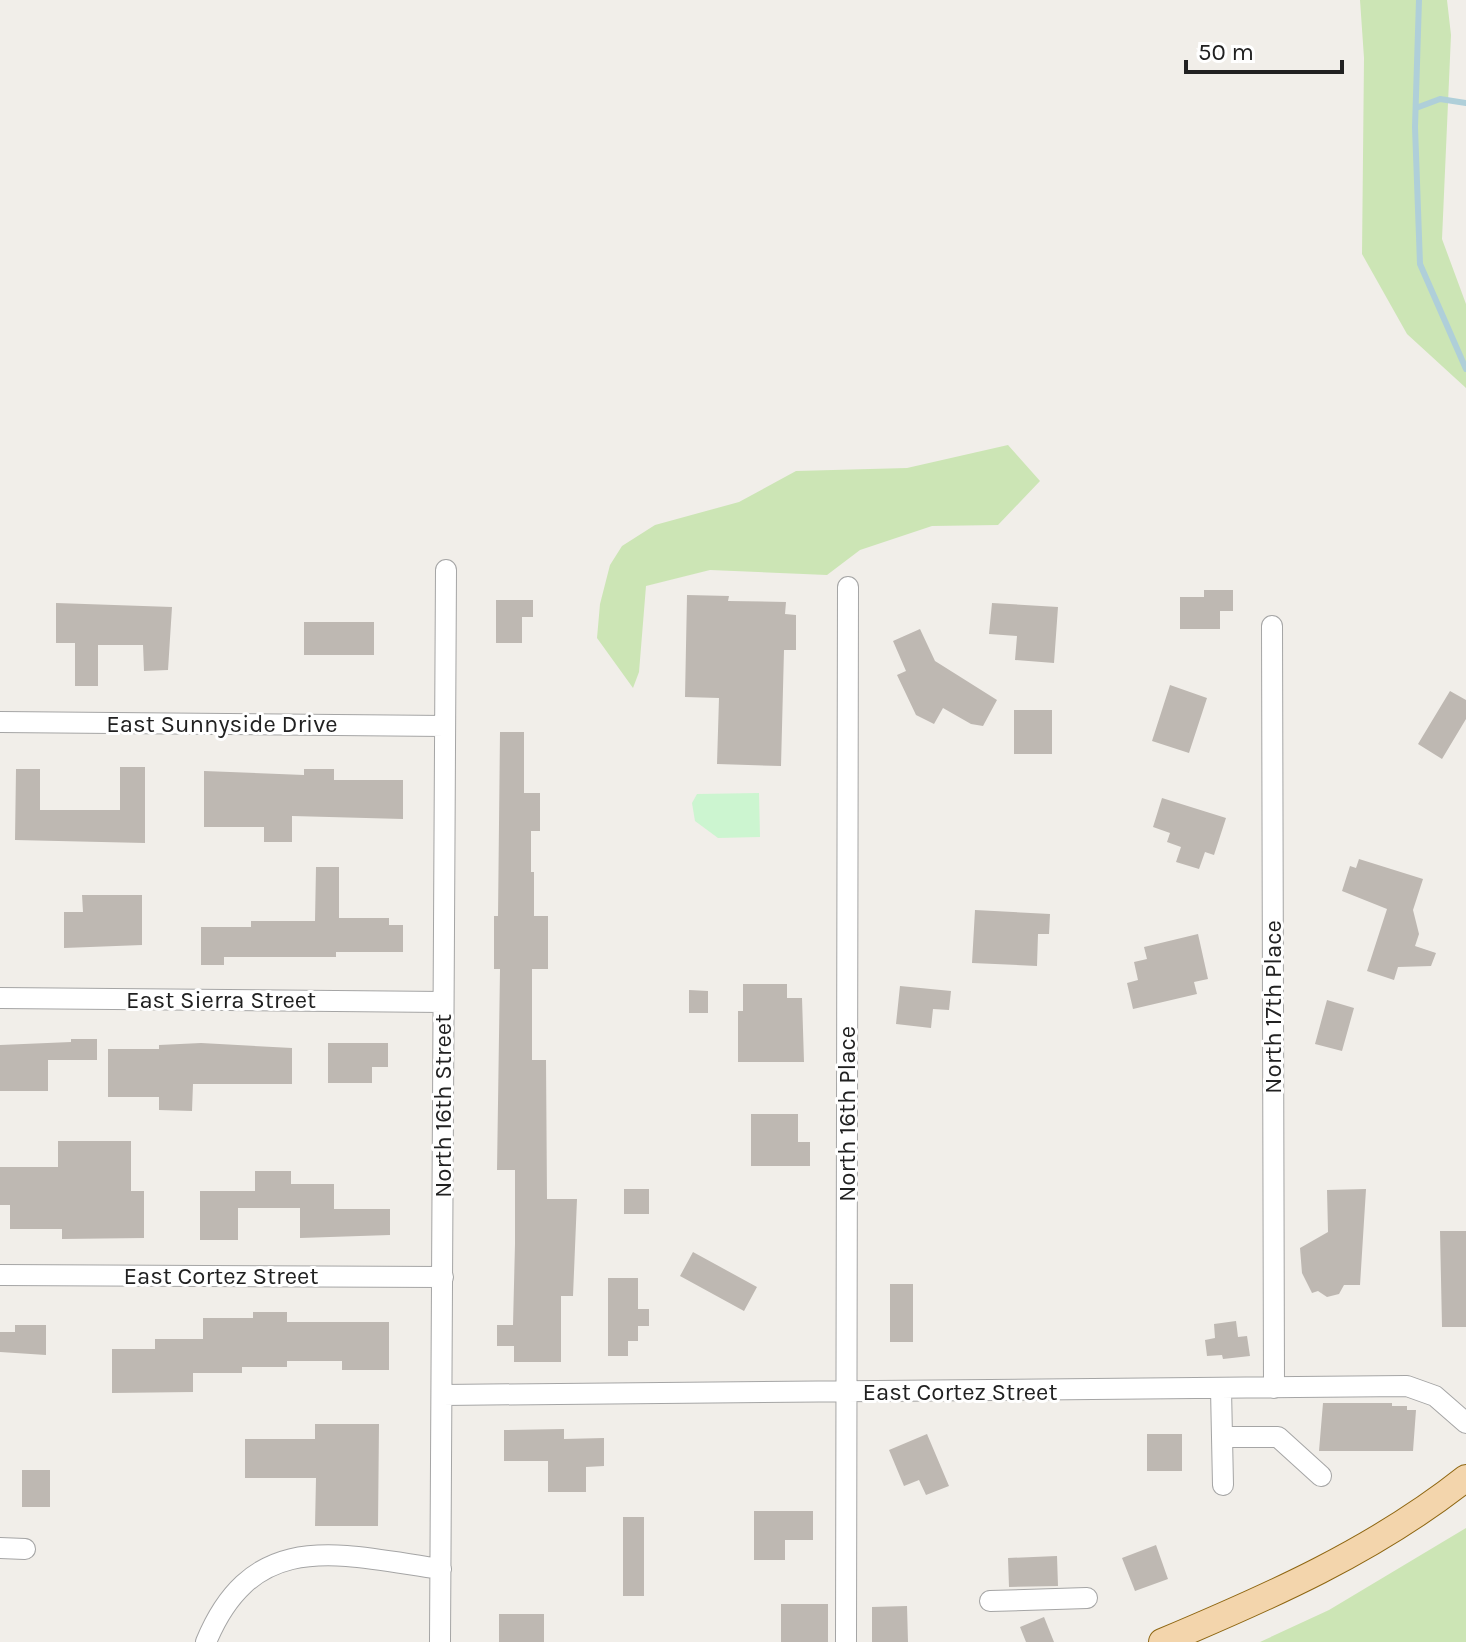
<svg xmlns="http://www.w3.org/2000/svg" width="1466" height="1642" viewBox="0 0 1466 1642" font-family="Karla,sans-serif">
<rect width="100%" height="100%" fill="#f1eee9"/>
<path fill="#cce5b5" d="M 1360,0 L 1447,0 L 1451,35 L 1442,239 L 1466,304 L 1466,388 L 1407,334 L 1362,254 L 1364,58 Z
M 1008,445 L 1040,481 L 998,525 L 932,526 L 860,550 L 827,575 L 710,570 L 646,586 L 639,672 L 633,688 L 597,638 L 600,604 L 610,565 L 622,546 L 655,525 L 739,502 L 796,471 L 907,468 Z
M 1466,1528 L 1466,1642 L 1260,1642 L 1329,1610 Z"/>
<path fill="#ccf5d0" d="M 759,793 L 760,837 L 718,838 L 695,821 L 692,803 L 697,794 Z"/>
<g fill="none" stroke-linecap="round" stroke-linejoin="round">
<path stroke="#afcfd9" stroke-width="6" d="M 1419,0 L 1415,127 L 1420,264 L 1466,369
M 1416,108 L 1440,99 L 1466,103"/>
</g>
<path fill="#beb8b2" d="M 1204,590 L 1233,590 L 1233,611 L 1220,611 L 1220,629 L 1180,629 L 1180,597 L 1204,597 Z
M 687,595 L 729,596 L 728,601 L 786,602 L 785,614 L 796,615 L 796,650 L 784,650 L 781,766 L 717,764 L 719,698 L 685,697 Z
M 496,600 L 533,600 L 533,617 L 522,617 L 522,643 L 496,643 Z
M 56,603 L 172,607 L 168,670 L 144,671 L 143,645 L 98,645 L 98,686 L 75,686 L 75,643 L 56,643 Z
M 992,603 L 1058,607 L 1054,663 L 1015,660 L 1017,636 L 989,634 Z
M 304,622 L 374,622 L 374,655 L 304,655 Z
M 920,629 L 935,661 L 997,700 L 983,726 L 971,724 L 943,708 L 934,724 L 916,715 L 897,675 L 906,671 L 893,641 Z
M 1170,685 L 1207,698 L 1189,753 L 1152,741 Z
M 1450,691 L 1466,700 L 1466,719 L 1442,759 L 1418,744 Z
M 1014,710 L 1052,710 L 1052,754 L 1014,754 Z
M 500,732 L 524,732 L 524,793 L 540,793 L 540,831 L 531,831 L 531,872 L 534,872 L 534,916 L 548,916 L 548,969 L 532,969 L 532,1060 L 546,1060 L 547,1199 L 577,1199 L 573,1296 L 561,1296 L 561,1362 L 514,1362 L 514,1346 L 497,1346 L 497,1325 L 513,1325 L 515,1244 L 515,1170 L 497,1170 L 500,969 L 494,969 L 494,916 L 498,916 Z
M 120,767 L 145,767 L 145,843 L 15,840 L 16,769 L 40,769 L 40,810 L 120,810 Z
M 304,769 L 334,769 L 334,780 L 403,780 L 403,819 L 292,816 L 292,842 L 264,842 L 264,827 L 204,827 L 204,771 L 304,775 Z
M 1162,798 L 1226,818 L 1214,855 L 1205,852 L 1199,869 L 1176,862 L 1181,847 L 1167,842 L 1170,833 L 1153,827 Z
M 1359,859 L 1423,879 L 1413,910 L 1419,934 L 1415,946 L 1436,953 L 1431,966 L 1398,967 L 1394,980 L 1367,971 L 1387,909 L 1342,891 L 1350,866 L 1356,868 Z
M 316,867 L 339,867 L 339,918 L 389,918 L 389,925 L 403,925 L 403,952 L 336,952 L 336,957 L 224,957 L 224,965 L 201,965 L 201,927 L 251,927 L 251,921 L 315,921 Z
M 82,895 L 142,895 L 142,945 L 64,948 L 64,912 L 83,912 Z
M 975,910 L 1050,914 L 1049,934 L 1038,934 L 1037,966 L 972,963 Z
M 1198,934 L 1208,979 L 1194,982 L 1197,994 L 1133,1009 L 1127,983 L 1138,980 L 1134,962 L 1147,959 L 1144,947 Z
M 743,984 L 787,984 L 787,998 L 802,998 L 804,1062 L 738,1062 L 738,1011 L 743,1011 Z
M 900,986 L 951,991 L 949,1010 L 933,1009 L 931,1028 L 896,1024 Z
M 689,990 L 708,991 L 708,1013 L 689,1013 Z
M 1327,1000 L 1354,1008 L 1342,1051 L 1315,1044 Z
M 71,1039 L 97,1039 L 97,1060 L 48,1060 L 48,1091 L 0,1091 L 0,1045 L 71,1042 Z
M 201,1043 L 292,1048 L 292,1084 L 193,1084 L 192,1111 L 159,1110 L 159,1097 L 108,1097 L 108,1049 L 159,1049 L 159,1045 Z
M 328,1043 L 388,1043 L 388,1067 L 372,1067 L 372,1083 L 328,1083 Z
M 751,1114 L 798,1114 L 798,1142 L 810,1142 L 810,1166 L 751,1166 Z
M 58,1141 L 131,1141 L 131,1191 L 144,1191 L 144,1238 L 62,1239 L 62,1229 L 10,1229 L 10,1205 L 0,1205 L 0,1167 L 58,1167 Z
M 255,1171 L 291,1171 L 291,1184 L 334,1184 L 334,1209 L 390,1209 L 390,1235 L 300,1238 L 300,1208 L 238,1208 L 238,1240 L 200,1240 L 200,1191 L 255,1191 Z
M 624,1189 L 649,1189 L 649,1214 L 624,1214 Z
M 1366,1189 L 1360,1285 L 1344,1285 L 1339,1294 L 1327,1297 L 1318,1291 L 1312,1293 L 1302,1273 L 1300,1248 L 1328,1232 L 1327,1190 Z
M 1440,1231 L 1466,1231 L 1466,1327 L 1442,1327 Z
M 693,1252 L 757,1287 L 744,1311 L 680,1276 Z
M 608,1278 L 638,1278 L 638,1309 L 649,1309 L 649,1326 L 638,1326 L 638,1341 L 628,1341 L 628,1356 L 608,1356 Z
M 890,1284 L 913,1284 L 913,1342 L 890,1342 Z
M 253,1312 L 287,1312 L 287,1322 L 389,1322 L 389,1370 L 342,1370 L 342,1361 L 287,1361 L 287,1367 L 242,1367 L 242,1373 L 193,1373 L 193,1392 L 112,1393 L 112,1349 L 155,1349 L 155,1339 L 203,1339 L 203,1318 L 253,1318 Z
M 1236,1321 L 1238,1337 L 1247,1336 L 1250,1356 L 1223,1359 L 1222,1355 L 1207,1356 L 1205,1340 L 1215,1338 L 1214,1324 Z
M 15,1325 L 46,1325 L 46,1355 L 0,1352 L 0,1332 L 15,1332 Z
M 1323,1403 L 1392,1403 L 1392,1406 L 1407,1406 L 1407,1410 L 1416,1410 L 1413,1451 L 1319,1451 Z
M 315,1424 L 379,1424 L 378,1526 L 315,1526 L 316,1478 L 245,1478 L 245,1439 L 315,1439 Z
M 564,1429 L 564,1439 L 604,1438 L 604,1466 L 586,1467 L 586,1492 L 548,1492 L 548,1461 L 504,1461 L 504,1430 Z
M 927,1434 L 949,1486 L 926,1495 L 919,1480 L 904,1486 L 889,1450 Z
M 1147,1434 L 1182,1434 L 1182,1471 L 1147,1471 Z
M 22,1470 L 50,1470 L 50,1507 L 22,1507 Z
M 754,1511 L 813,1511 L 813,1540 L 785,1540 L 785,1560 L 754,1560 Z
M 623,1517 L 644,1517 L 644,1596 L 623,1596 Z
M 1156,1545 L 1168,1579 L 1135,1591 L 1122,1558 Z
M 1057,1556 L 1058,1586 L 1009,1587 L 1008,1558 Z
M 781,1604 L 828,1604 L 828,1642 L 781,1642 Z
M 907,1606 L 908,1642 L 872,1642 L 872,1607 Z
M 499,1614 L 544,1614 L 544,1642 L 499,1642 Z
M 1044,1617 L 1054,1642 L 1026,1642 L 1020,1627 Z"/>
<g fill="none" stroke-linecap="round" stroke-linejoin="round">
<g stroke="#a5a5a5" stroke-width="22">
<path id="minor" d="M 1272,626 L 1274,1388
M 0,722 L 445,726
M 0,998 L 443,1002
M 0,1275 L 443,1277
M 1221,1389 L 1223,1485
M 443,1395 L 1407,1386 L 1435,1396 L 1466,1423
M 1222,1437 L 1278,1437 L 1321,1476
M 0,1548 L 25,1549
M 990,1601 L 1087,1598
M 206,1642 C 254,1526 341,1555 441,1569
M 440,1642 L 446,570
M 846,1642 L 848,587"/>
</g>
<g stroke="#8e6611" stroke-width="28">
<path id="major" d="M 1162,1642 C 1269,1597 1374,1551 1466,1478"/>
</g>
<use href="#minor" stroke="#fff" stroke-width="20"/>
<use href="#major" stroke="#f3d5ac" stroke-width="26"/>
</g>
<g text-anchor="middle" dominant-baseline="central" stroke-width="6" stroke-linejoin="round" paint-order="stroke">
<g font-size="24" fill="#212121" stroke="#fff">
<text x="222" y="724">East Sunnyside Drive</text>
<text x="221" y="1000">East Sierra Street</text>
<text transform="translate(1273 1007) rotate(-90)">North 17th Place</text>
<text transform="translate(443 1106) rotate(-90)">North 16th Street</text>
<text transform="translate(847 1114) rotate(-90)">North 16th Place</text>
<text x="221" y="1276">East Cortez Street</text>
<text x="960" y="1392">East Cortez Street</text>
</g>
</g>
<path d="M1186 60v12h156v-12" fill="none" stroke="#212121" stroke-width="4"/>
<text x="1198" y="60" font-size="24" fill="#212121" stroke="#ffffff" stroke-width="6" paint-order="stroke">50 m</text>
</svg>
